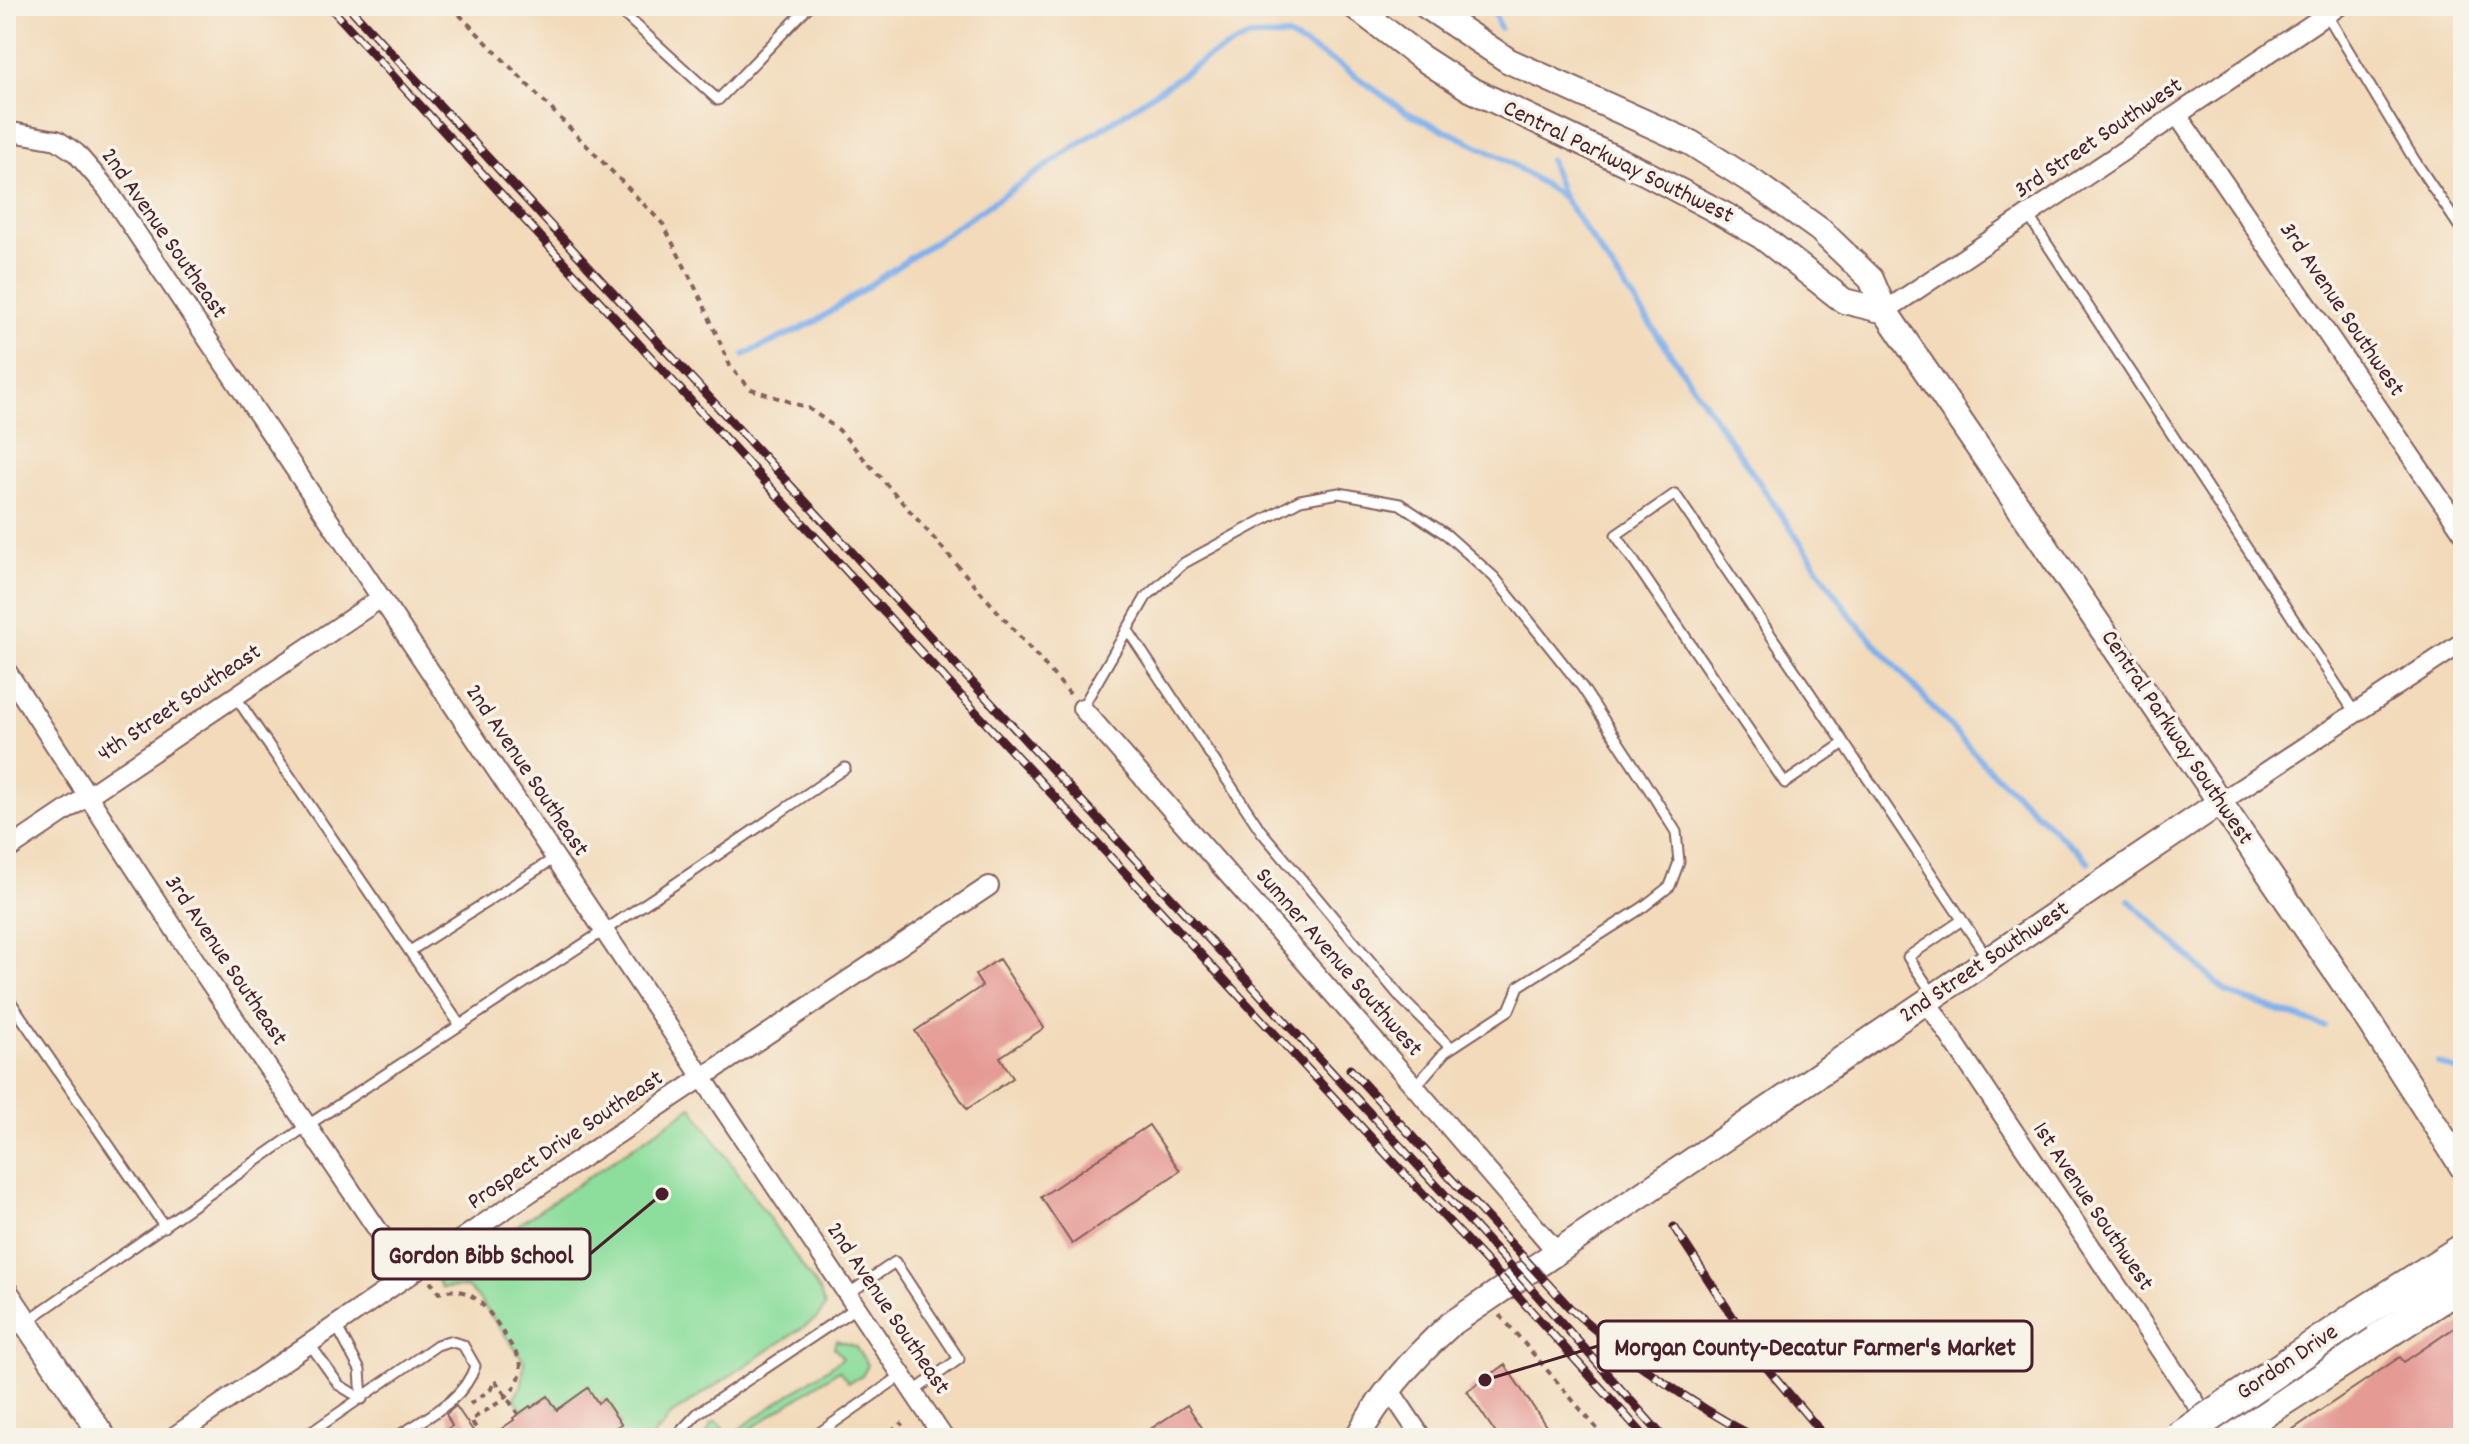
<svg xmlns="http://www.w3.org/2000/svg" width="2469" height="1444" viewBox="0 0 2469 1444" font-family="Dekko,sans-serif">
<rect width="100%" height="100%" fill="#f7f3e8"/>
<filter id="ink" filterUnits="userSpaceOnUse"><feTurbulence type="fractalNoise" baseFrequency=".0125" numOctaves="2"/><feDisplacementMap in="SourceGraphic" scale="16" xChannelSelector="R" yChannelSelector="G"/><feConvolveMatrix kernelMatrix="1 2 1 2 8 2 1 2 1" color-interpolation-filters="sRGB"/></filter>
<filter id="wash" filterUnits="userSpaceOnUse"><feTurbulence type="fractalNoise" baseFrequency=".006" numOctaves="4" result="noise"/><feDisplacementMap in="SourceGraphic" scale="32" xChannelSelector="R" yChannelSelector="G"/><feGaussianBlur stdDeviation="1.8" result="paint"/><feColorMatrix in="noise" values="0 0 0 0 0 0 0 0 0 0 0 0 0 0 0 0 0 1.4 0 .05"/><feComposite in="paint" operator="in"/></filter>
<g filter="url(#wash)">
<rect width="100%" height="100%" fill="#f2daba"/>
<path fill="#8dde9d" stroke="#6c7e64" stroke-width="2" d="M 692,1107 L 820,1292 L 825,1307 L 817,1318 L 671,1415 L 659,1431 L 656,1430 L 654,1438 L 622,1438 L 615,1428 L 621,1424 L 604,1399 L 598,1403 L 588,1389 L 557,1410 L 548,1396 L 531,1408 L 529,1406 L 522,1411 L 514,1397 L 522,1385 L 524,1361 L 478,1298 L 467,1287 L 442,1288 L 437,1280 Z
M 836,1340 L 855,1346 L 868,1365 L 861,1377 L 848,1382 L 839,1370 L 737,1438 L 705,1438 L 711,1425 L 717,1421 L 729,1436 L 843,1358 L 834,1347 Z"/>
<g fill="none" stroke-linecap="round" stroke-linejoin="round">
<path stroke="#7fb0eb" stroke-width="6" d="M 1492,6 L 1500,28
M 1550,160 L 1563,197 L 1853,619 L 1986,766 L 2089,862
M 744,355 L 815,322 L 1205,59 L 1249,37 L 1288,36 L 1340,65 L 1406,112 L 1501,157 L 1563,197
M 2129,900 L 2227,993 L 2324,1026
M 2438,1063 L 2463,1073"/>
</g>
<g id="blocks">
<path fill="#e59a94" d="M 999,959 L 1044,1028 L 1000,1057 L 1013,1078 L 967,1109 L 915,1031 L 982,986 L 975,975 Z
M 1149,1125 L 1180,1171 L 1072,1244 L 1041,1197 Z
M 2463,1322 L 2463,1438 L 2280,1438 L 2400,1357 L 2404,1362 Z
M 1505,1365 L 1554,1438 L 1499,1438 L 1467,1391 Z
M 588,1388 L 598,1403 L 604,1399 L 621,1424 L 615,1428 L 622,1438 L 488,1438 L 514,1420 L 513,1418 L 530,1406 L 531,1408 L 548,1396 L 557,1410 Z
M 1187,1405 L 1209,1438 L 1137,1438 Z
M 456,1406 L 478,1438 L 433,1438 L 452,1426 L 446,1414 Z"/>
</g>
</g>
<g filter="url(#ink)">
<use href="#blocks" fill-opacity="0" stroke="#85605d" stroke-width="2"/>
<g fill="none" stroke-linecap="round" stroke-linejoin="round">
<g stroke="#85605d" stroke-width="13">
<path id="service" d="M 615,6 L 718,100 L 809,6
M 2327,15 L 2415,161 L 2463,232
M 2028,215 L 2355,713
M 1127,629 L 1261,831 L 1402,999 L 1451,1048
M 235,696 L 460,1025
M 1082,708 L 1146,597 L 1184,563 L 1300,500 L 1339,493 L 1400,504 L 1447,535 L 1494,577 L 1582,687 L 1642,778 L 1676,832 L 1679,862 L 1670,886 L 1642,908 L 1519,986 L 1509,1010 L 1445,1052 L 1415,1087
M 1844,743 L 1675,494 L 1616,535 L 1785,783 L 1844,743 L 1987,957
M 410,951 L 555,858
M 1933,994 L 1908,957 L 1962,920
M 6,995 L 165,1227
M 848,1294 L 895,1262 L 959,1359 L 913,1392
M 6,1336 L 308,1125 L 672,886 L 845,768
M 309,1343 L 339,1385 L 362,1399 L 360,1370 L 336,1325
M 303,1438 L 437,1345 L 449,1341 L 463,1345 L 475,1366 C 464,1401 425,1418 395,1438
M 681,1438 L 682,1430 L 698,1413 L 857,1307
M 812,1438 L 902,1375"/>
</g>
<g stroke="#85605d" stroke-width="22">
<path id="minor" d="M 2178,116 L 2463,532
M 6,133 L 12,132 L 57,140 L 76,153 L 107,189 L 944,1438
M 1885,311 L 2339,6
M 6,670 L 196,962 L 409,1276
M 1082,708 L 1415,1087 L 1556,1251
M 2219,803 L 2463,642
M 6,851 L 381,598
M 1927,1002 L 2211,1426
M 1389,1389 L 1422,1438
M 172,1438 L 489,1220 L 989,886"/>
</g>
<g stroke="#85605d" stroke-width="28">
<path id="tertiary" d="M 1354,6 L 1419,56 L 1470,89 L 1644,172 L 1721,213 L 1761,236 L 1844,301 L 1885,311
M 1426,6 L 1509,61 L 1691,143 L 1756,184 L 1820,230 L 1871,279 L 1885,311 L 2355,1000 L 2463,1168
M 6,1293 L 104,1438
M 1357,1438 C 1381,1394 1414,1357 1451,1324 L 2219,803"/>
</g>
<g stroke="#85605d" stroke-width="34">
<path id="primary" d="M 2359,1315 L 2463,1249
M 2224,1438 L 2463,1284"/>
</g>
<path stroke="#85605d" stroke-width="4" stroke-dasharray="6 6" stroke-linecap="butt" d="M 451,6 L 663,224 L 702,301 L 731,368 L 751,389 L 808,408 L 839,430 L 1070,694
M 430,1285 L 432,1283 L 439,1293 C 479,1278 500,1331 520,1359 C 526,1392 495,1404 471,1420 L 482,1438
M 1500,1315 L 1605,1438
M 470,1404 L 491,1389 L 495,1380 L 518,1414
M 880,1438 L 903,1423"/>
<use href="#service" stroke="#fff" stroke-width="9"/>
<use href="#minor" stroke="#fff" stroke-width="18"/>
<use href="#tertiary" stroke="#fff" stroke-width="24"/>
<use href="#primary" stroke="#fff" stroke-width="30"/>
<g stroke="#4a1f2b" stroke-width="9">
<path id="rail" d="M 329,6 L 984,721 L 1507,1284 L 1646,1438
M 348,6 L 1520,1276 L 1664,1438
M 1350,1069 L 1570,1308 C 1627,1359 1688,1402 1756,1438
M 1674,1227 L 1762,1362 L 1826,1438"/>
</g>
<use href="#rail" stroke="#f7f3e8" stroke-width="6" stroke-dasharray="18" stroke-linecap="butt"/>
<g stroke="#85605d" stroke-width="34" stroke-linecap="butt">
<path id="primary-bridge" d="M 2178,1438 L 2359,1315"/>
</g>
<use href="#primary-bridge" stroke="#fff" stroke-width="30"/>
</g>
</g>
<g text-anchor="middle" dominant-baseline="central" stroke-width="7" stroke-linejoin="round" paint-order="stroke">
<g font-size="24" fill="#4a1f2b" stroke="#f7f3e8">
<text transform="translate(2099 139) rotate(-34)">3rd Street Southwest</text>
<text transform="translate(1618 163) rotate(26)">Central Parkway Southwest</text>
<text transform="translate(163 234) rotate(55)">2nd Avenue Southeast</text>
<text transform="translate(2341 310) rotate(56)">3rd Avenue Southwest</text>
<text transform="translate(180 704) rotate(-34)">4th Street Southeast</text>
<text transform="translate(2176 738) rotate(56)">Central Parkway Southwest</text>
<text transform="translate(526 771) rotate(56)">2nd Avenue Southeast</text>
<text transform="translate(225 961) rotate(56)">3rd Avenue Southeast</text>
<text transform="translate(1338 963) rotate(49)">Sumner Avenue Southwest</text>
<text transform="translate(1985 963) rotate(-34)">2nd Street Southwest</text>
<text transform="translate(566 1141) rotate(-34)">Prospect Drive Southeast</text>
<text transform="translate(2092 1207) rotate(56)">1st Avenue Southwest</text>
<text transform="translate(887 1309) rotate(56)">2nd Avenue Southeast</text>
<text transform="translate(2288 1363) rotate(-34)">Gordon Drive</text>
</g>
</g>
<path fill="none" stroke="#4a1f2b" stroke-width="3" d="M662 1194L590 1254M1485 1380L1598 1346"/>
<g fill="#4a1f2b" stroke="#f7f3e8" stroke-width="3">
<circle cx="662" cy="1194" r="8"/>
<circle cx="1485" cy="1380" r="8"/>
</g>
<g fill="#f7f3e8" stroke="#4a1f2b" stroke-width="3">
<rect x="373" y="1229" width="217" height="50" rx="8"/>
<rect x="1598" y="1321" width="434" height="50" rx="8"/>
</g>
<g font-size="26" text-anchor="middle" font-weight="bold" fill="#4a1f2b">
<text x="481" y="1263">Gordon Bibb School</text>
<text x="1815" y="1355">Morgan County-Decatur Farmer's Market</text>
</g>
<rect width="2469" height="1444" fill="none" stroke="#f7f3e8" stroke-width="32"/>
</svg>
